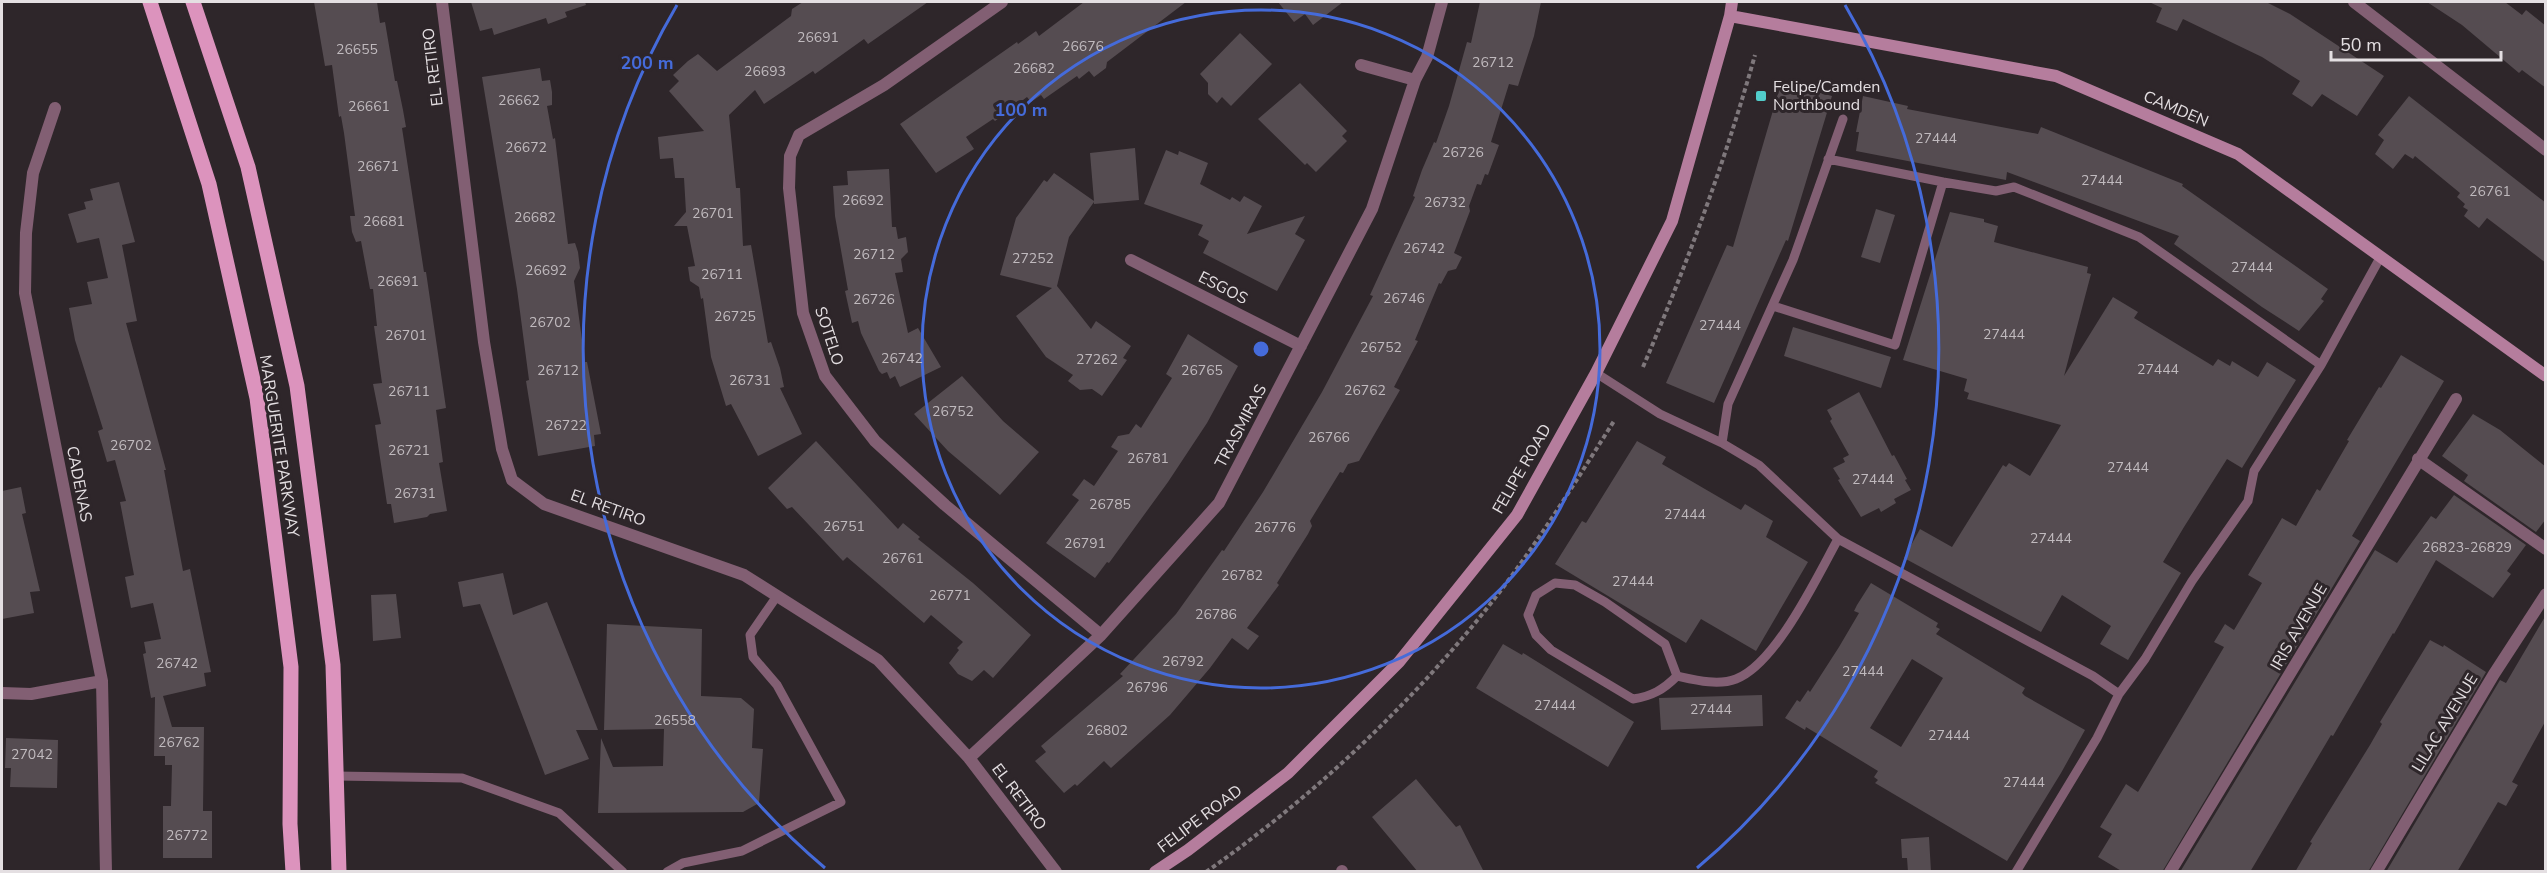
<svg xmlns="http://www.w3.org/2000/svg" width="2547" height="873" viewBox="0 0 2547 873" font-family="'Nunito Sans',sans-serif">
<rect width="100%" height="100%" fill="#2e262a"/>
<path fill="#554c51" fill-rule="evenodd" d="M 314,2 L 377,2 L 380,23 L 385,22 L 395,81 L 397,81 L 403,110 L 406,127 L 402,128 L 424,272 L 426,272 L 446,408 L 436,410 L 443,462 L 439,463 L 447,511 L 430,514 L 427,517 L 394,523 L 391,504 L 387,504 L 375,425 L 381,424 L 373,384 L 382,383 L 374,326 L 377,326 L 373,289 L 370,289 L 361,241 L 356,242 L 352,232 L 350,216 L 355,216 L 344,133 L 341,116 L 339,117 L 332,65 L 325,66 Z
M 471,2 L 585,2 L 586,5 L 565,12 L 567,17 L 548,24 L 546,18 L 494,35 L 492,28 L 480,31 Z
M 803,2 L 928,2 L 868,44 L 864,39 L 815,74 L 813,71 L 764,104 L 755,90 L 729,115 L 736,188 L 740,188 L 743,246 L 751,245 L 768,343 L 771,342 L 780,368 L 784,387 L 780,388 L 802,434 L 758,456 L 731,404 L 726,406 L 711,357 L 703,298 L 701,299 L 699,287 L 690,281 L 688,267 L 695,266 L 687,226 L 674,226 L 686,212 L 684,178 L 675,178 L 673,158 L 660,159 L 658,137 L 704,131 L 669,91 L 679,81 L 673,75 L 688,61 L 698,54 L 717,71 L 791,16 L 792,9 Z
M 1084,2 L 1186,2 L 1107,62 L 1106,68 L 1094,77 L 1089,71 L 1079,79 L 1077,76 L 1044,99 L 1041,95 L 1031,102 L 1027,97 L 995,121 L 993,119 L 966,137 L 974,149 L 936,173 L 900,124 L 1017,42 L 1018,44 L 1036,31 L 1039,36 Z
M 1278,2 L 1343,2 L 1313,25 L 1305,14 L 1294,22 Z
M 1480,2 L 1541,2 L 1534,36 L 1518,86 L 1509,84 L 1491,142 L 1499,145 L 1488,175 L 1485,174 L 1481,185 L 1477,184 L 1469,206 L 1470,211 L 1454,253 L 1462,257 L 1456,269 L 1448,271 L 1441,284 L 1439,283 L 1415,340 L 1418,341 L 1394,387 L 1400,390 L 1359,461 L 1348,464 L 1343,473 L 1340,472 L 1310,521 L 1312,526 L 1308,534 L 1277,583 L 1279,585 L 1247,628 L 1259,636 L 1248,650 L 1232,638 L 1210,668 L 1170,715 L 1111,768 L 1104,761 L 1077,786 L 1075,784 L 1064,793 L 1035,761 L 1046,752 L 1041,746 L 1123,676 L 1120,674 L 1176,614 L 1222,550 L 1224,551 L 1263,492 L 1322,392 L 1373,296 L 1370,295 L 1415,197 L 1413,196 L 1422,170 L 1434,142 L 1436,143 L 1449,106 L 1467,42 L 1471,43 Z
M 2149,2 L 2266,2 L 2290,14 L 2384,76 L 2357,116 L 2322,94 L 2312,107 L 2292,94 L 2300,81 L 2262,57 L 2183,19 L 2177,31 L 2156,22 L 2162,8 Z
M 2427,2 L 2505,2 L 2522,15 L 2526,10 L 2546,26 L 2546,88 L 2522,70 L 2519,73 L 2462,25 Z
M 1240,33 L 1272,64 L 1231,106 L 1222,97 L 1217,103 L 1208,94 L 1208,83 L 1200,74 Z
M 540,68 L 542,81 L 550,80 L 552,92 L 552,105 L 547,106 L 553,139 L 555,138 L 568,244 L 575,243 L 578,252 L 580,268 L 574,281 L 585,362 L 587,362 L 601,434 L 594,435 L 595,446 L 538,456 L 526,381 L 529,380 L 517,289 L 482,77 Z
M 1300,83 L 1347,131 L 1342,136 L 1347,141 L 1316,172 L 1307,163 L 1305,165 L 1258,119 Z
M 1781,83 L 1832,96 L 1788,241 L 1786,240 L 1714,403 L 1666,383 L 1727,245 L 1733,247 Z
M 1863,96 L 1908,106 L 1907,109 L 2038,134 L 2041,127 L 2183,184 L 2182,186 L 2328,289 L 2321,299 L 2324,301 L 2299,331 L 2262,307 L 2174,244 L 2179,236 L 2007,172 L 2006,180 L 1856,151 L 1859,132 L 1856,132 Z
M 2409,96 L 2546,203 L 2546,263 L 2487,218 L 2479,228 L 2464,216 L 2468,210 L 2463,207 L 2465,204 L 2457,197 L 2460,193 L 2415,156 L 2413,159 L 2405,154 L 2393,169 L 2375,154 L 2384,140 L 2378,135 Z
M 1135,148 L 1139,200 L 1094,204 L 1094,202 L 1069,237 L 1057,286 L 1091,329 L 1096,321 L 1131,346 L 1123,358 L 1127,360 L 1102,396 L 1092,389 L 1080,390 L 1068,381 L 1073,375 L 1046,357 L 1016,316 L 1052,288 L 1000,275 L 1016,218 L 1044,180 L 1047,182 L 1054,173 L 1094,201 L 1090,153 Z
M 1166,150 L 1178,155 L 1179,151 L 1208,163 L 1200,184 L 1230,200 L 1232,197 L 1240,202 L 1244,196 L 1262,206 L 1247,234 L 1305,216 L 1295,234 L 1305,240 L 1277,291 L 1203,253 L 1209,241 L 1198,235 L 1203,225 L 1144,204 Z
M 889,169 L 892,227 L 896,227 L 898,239 L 906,237 L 908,252 L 901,259 L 903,272 L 895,273 L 908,333 L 918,328 L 941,367 L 900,387 L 895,376 L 890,379 L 887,372 L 882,374 L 879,371 L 861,333 L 858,321 L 852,323 L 845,291 L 848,290 L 835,216 L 833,186 L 848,185 L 847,171 Z
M 119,182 L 135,242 L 122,245 L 137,321 L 126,323 L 166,470 L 164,470 L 183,571 L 190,569 L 211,672 L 204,673 L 206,686 L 163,696 L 172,727 L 204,727 L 203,811 L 212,811 L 212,858 L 163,858 L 163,806 L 171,806 L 172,765 L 165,765 L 165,756 L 154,756 L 155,697 L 151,698 L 143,654 L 146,653 L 144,642 L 161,639 L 153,603 L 131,608 L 125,577 L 134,575 L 120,502 L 126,501 L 115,460 L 107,462 L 98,431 L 103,429 L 75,340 L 69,308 L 92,304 L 87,282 L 108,278 L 99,238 L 77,243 L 68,214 L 86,209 L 84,202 L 93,200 L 90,189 Z
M 1876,209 L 1895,215 L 1880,263 L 1861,257 Z
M 1950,212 L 1984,219 L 1984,222 L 1998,226 L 1994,242 L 2088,267 L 2087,273 L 2091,274 L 2064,376 L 2113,297 L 2138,312 L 2134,318 L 2213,366 L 2218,359 L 2230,366 L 2232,361 L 2258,377 L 2267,362 L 2296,380 L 2242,468 L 2227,459 L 2184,527 L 2163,562 L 2181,573 L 2128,660 L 2100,644 L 2111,626 L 2062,595 L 2041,632 L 1904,558 L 1920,529 L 1952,547 L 2003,465 L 2006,467 L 2009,463 L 2030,476 L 2061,425 L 1967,399 L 1969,393 L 1964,391 L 1967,379 L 1903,360 Z
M 1793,327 L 1891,357 L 1881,388 L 1784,356 Z
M 1188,334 L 1238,366 L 1207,423 L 1168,482 L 1109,563 L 1107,562 L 1095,578 L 1046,543 L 1079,500 L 1072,495 L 1084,479 L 1094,486 L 1118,451 L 1111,447 L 1118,436 L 1129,434 L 1136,424 L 1141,428 L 1172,378 L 1166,374 Z
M 2401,355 L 2444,381 L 2352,536 L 2360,541 L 2162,872 L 2123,872 L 2098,857 L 2112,834 L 2100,827 L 2126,784 L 2138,792 L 2224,647 L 2214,642 L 2225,624 L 2234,630 L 2262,583 L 2248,575 L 2272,535 L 2282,518 L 2296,526 L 2317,489 L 2320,491 L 2349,441 L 2347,440 L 2379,387 L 2381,388 Z
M 962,376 L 1003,421 L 1039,452 L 1000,495 L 948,451 L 914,414 Z
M 1859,392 L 1892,456 L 1894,455 L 1907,479 L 1905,480 L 1911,490 L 1894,499 L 1896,503 L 1881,512 L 1879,508 L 1861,517 L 1838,480 L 1840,479 L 1833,468 L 1845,462 L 1843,458 L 1849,455 L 1830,421 L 1832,419 L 1827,410 Z
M 2473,414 L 2500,430 L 2546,467 L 2546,519 L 2536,532 L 2464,481 L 2468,475 L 2442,456 Z
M 816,441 L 898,529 L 903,523 L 920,537 L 918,539 L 973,583 L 1031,635 L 993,678 L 984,670 L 972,681 L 958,674 L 949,663 L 959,650 L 957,648 L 963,642 L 931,615 L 924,623 L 847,557 L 843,561 L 792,507 L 787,509 L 768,488 Z
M 1637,441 L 1666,457 L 1662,464 L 1741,510 L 1745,504 L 1773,521 L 1766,537 L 1808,562 L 1756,651 L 1701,619 L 1686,643 L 1555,564 L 1582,521 L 1586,523 Z
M 21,487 L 26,513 L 22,514 L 40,591 L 30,592 L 34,613 L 2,619 L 2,491 Z
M 2454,495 L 2526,545 L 2507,571 L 2511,574 L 2493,598 L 2436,560 L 2394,634 L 2393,633 L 2333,736 L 2331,735 L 2250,872 L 2180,872 L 2375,550 L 2397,563 L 2431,516 L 2436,519 Z
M 503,573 L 513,615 L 547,602 L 598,730 L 576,730 L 589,759 L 545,775 L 480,604 L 463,607 L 458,582 Z
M 1871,583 L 1938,623 L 1936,627 L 1940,629 L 1936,634 L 2025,688 L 2022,693 L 2025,696 L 2085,730 L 2061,773 L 2007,861 L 1875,783 L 1878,780 L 1874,777 L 1878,771 L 1806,727 L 1805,730 L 1785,718 L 1797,700 L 1800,702 L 1808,690 L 1810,692 L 1839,647 L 1859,613 L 1854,611 L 1857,605 ZM 1912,659 L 1943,678 L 1901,747 L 1870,728 Z
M 396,594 L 401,638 L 373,641 L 371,595 Z
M 2546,615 L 2546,720 L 2512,782 L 2518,785 L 2506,806 L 2498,802 L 2457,872 L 2386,872 L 2500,680 L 2506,683 Z
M 607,624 L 702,629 L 701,696 L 741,698 L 754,709 L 752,748 L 763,749 L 759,803 L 743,812 L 598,813 L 601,738 L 613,767 L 663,766 L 664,729 L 604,730 Z
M 2430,640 L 2443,647 L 2444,645 L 2486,672 L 2368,872 L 2295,872 L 2312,843 L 2310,842 L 2370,745 L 2382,724 L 2380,722 Z
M 1503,644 L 1522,655 L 1523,653 L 1634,722 L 1608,767 L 1476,688 Z
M 1762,695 L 1763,726 L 1661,730 L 1659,698 Z
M 6,738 L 58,740 L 57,788 L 10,787 L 11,768 L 5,768 Z
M 1416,779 L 1456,827 L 1460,825 L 1484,872 L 1418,872 L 1372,817 Z
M 1929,837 L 1931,872 L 1908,872 L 1907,858 L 1902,858 L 1901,839 Z"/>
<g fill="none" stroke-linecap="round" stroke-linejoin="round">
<path stroke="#7f787c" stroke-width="4" stroke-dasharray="4.5 3" stroke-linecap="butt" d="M 1643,367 C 1687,264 1725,162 1755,55
M 1206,872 C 1310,799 1404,711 1484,612 C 1532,552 1573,486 1614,421"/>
<path stroke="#825f73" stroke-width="9" d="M 1943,182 L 1996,191 L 2014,187 L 2139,237 L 2321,365
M 1773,306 L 1895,345 L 1943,182 L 1828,159
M 1596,373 L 1660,414 L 1722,443
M 1838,539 L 2093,676 L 2119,694
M 1677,676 C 1663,690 1652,696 1633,699 L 1551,650 L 1536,635 L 1528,615 L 1536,595 L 1555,583 L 1575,585 L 1605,602 L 1665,644 L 1677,676 C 1695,680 1718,686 1736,679 C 1776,664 1817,577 1838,539 L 1759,465 L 1722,443 L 1728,404 L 1793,260 L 1843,119
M 336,776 L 462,778 L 559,813 L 623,872
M 667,872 L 683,863 L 742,851 L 841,802 L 777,685 L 753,657 L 750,635 L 777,596
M 2016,872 L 2097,738 L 2119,694 L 2145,659 L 2192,581 L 2248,501 L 2254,471 L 2321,365 L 2381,256"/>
<path stroke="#825f73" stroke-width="12" d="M 442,2 L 484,342 L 502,449 L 512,480 L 544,504 L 744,575 L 878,660 L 969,758 L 1056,872
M 1002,2 L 884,85 L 799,135 L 790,156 L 789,188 L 803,313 L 825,376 L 875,441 L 945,505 L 1101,635
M 2354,2 L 2546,150
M 1361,65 L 1415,80
M 55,108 L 33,173 L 26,233 L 25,293 L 102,681 L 106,872
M 1131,260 L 1301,346
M 2418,459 L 2546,549
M 2,693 L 31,694 L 102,681
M 969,758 L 1101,635 L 1219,503 L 1372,209 L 1415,80 L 1427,57 L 1442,2
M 1342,871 L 1342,872
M 2170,872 L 2456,399
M 2376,872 L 2494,674 L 2546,594"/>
<path stroke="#b57d9d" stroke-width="12" d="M 1730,16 L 2056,76 L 2238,154 L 2546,376
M 1155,872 L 1188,850 L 1288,773 L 1399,662 L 1517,515 L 1596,373 L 1672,221 L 1730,16 L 1732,2"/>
<path stroke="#dc93bd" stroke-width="15" d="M 150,2 L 209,184 L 257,398 L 291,667 L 290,824 L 293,872
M 193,2 L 248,167 L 297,386 L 333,665 L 339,872"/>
</g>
<g fill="none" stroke="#456bda" stroke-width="3">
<circle cx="1261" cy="349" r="339"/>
<path d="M825 868A678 678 0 0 1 677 5M1845 5A678 678 0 0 1 1697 868"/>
</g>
<rect fill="#52cdcb" stroke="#2e262a" stroke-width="2" x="1755" y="90" width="12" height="12" rx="3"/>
<g text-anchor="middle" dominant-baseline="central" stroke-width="6" stroke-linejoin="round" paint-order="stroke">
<g font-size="14" fill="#c0babe">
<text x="818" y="37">26691</text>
<text x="1083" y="46">26676</text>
<text x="357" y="49">26655</text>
<text x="1493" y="62">26712</text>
<text x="1034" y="68">26682</text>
<text x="765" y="71">26693</text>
<text x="519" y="100">26662</text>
<text x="369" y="106">26661</text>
<text x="1936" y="138">27444</text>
<text x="526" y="147">26672</text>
<text x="1463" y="152">26726</text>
<text x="378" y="166">26671</text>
<text x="2102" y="180">27444</text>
<text x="2490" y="191">26761</text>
<text x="863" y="200">26692</text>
<text x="1445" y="202">26732</text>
<text x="713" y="213">26701</text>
<text x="535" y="217">26682</text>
<text x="384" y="221">26681</text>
<text x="1424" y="248">26742</text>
<text x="874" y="254">26712</text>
<text x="1033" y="258">27252</text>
<text x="2252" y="267">27444</text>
<text x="546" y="270">26692</text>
<text x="722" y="274">26711</text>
<text x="398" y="281">26691</text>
<text x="1404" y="298">26746</text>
<text x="874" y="299">26726</text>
<text x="735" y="316">26725</text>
<text x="550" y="322">26702</text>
<text x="1720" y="325">27444</text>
<text x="2004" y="334">27444</text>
<text x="406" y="335">26701</text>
<text x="1381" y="347">26752</text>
<text x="902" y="358">26742</text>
<text x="1097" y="359">27262</text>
<text x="2158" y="369">27444</text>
<text x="558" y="370">26712</text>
<text x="1202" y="370">26765</text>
<text x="750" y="380">26731</text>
<text x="1365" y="390">26762</text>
<text x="409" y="391">26711</text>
<text x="953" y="411">26752</text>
<text x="566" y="425">26722</text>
<text x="1329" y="437">26766</text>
<text x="131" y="445">26702</text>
<text x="409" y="450">26721</text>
<text x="1148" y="458">26781</text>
<text x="2128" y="467">27444</text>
<text x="1873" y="479">27444</text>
<text x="415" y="493">26731</text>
<text x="1110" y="504">26785</text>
<text x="1685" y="514">27444</text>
<text x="844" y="526">26751</text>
<text x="1275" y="527">26776</text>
<text x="2051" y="538">27444</text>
<text x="1085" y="543">26791</text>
<text x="2467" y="547">26823-26829</text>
<text x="903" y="558">26761</text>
<text x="1242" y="575">26782</text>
<text x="1633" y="581">27444</text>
<text x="950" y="595">26771</text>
<text x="1216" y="614">26786</text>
<text x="1183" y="661">26792</text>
<text x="177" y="663">26742</text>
<text x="1863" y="671">27444</text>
<text x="1147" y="687">26796</text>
<text x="1555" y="705">27444</text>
<text x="1711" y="709">27444</text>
<text x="675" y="720">26558</text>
<text x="1107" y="730">26802</text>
<text x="1949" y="735">27444</text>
<text x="179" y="742">26762</text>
<text x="32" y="754">27042</text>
<text x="2024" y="782">27444</text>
<text x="187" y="835">26772</text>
</g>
<g font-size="16" fill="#e4dfe2" stroke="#2e262a">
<text transform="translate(433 67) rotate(-97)">EL RETIRO</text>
<text transform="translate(2176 109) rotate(23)">CAMDEN</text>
<text transform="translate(1223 288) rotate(27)">ESGOS</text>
<text transform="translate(829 336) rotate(72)">SOTELO</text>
<text transform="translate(1241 426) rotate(-62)">TRASMIRAS</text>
<text transform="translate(279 446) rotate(81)">MARGUERITE PARKWAY</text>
<text transform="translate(1522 469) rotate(-60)">FELIPE ROAD</text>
<text transform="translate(79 484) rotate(79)">CADENAS</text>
<text transform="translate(608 508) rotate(20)">EL RETIRO</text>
<text transform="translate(2299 627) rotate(-60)">IRIS AVENUE</text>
<text transform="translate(2445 723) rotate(-59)">LILAC AVENUE</text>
<text transform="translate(1019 797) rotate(53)">EL RETIRO</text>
<text transform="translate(1200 819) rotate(-37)">FELIPE ROAD</text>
</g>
<g font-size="16" fill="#e4dfe2" stroke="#2e262a" text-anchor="start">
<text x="1773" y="87">Felipe/Camden<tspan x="1773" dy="18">Northbound</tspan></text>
</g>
</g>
<circle cx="1261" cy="349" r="9" fill="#456bda" stroke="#2e262a" stroke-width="3"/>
<g font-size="18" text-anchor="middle" font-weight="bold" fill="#456bda" stroke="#2e262a" stroke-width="6" stroke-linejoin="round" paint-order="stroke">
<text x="647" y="69">200 m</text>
<text x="1021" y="116">100 m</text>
</g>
<rect width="2547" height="873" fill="none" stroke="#e4dfe2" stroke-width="6"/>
<path d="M2331 51v9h170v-9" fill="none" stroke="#e4dfe2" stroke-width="3"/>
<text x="2340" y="51" font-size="18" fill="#e4dfe2" stroke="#2e262a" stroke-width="4.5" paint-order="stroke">50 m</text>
</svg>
